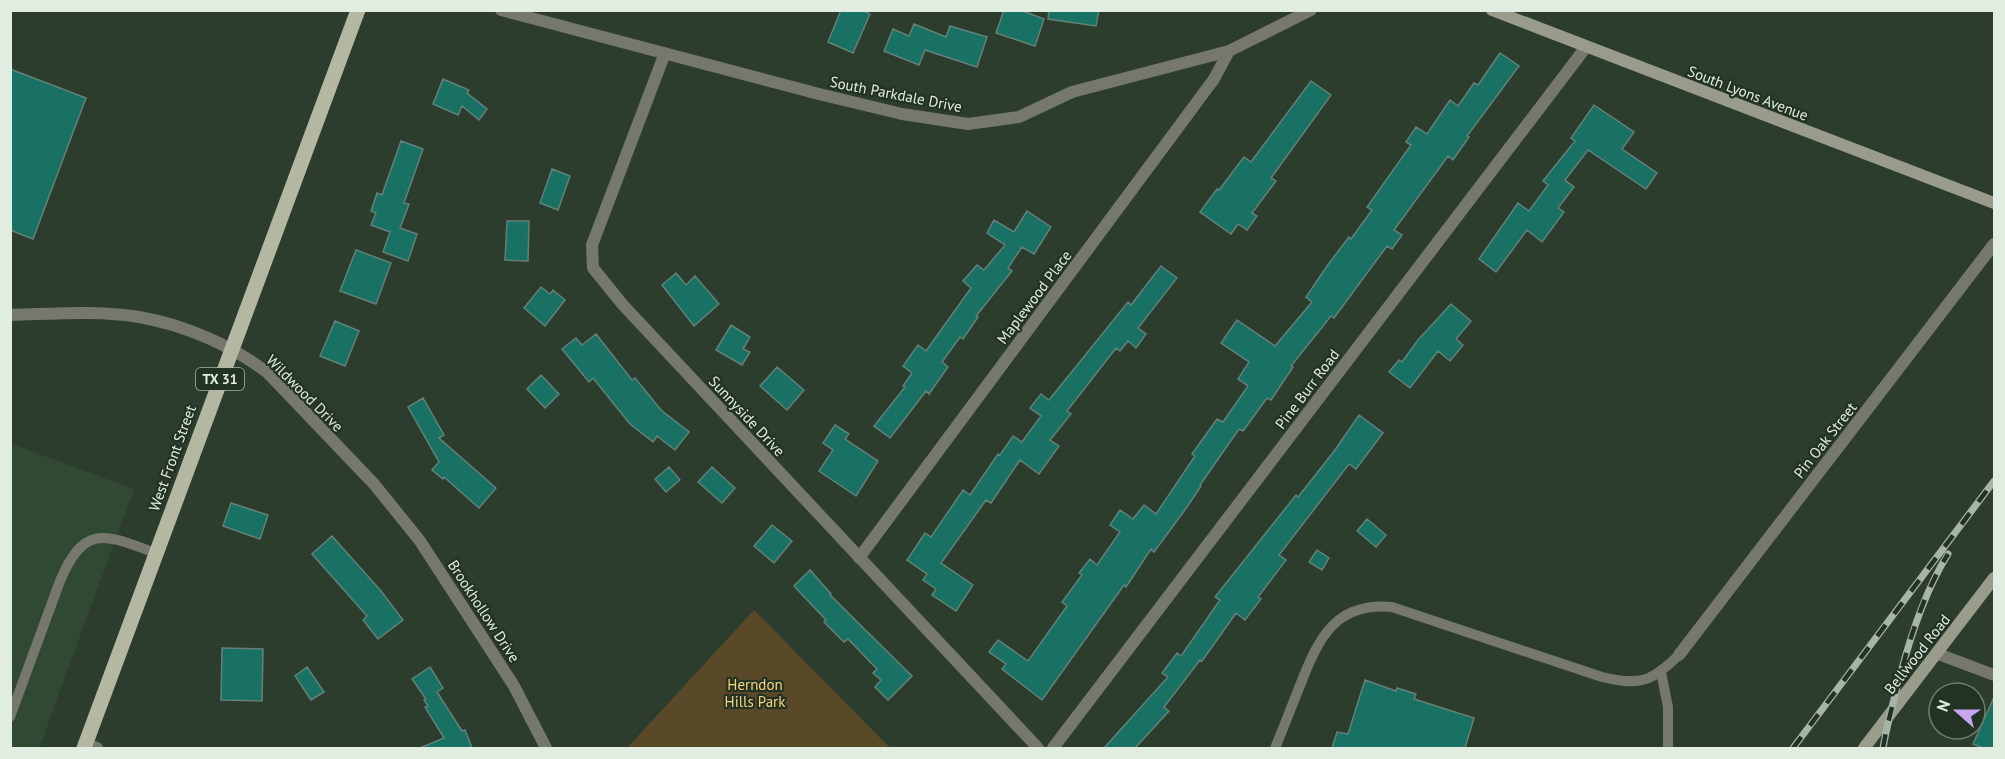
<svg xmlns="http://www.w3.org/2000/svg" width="2005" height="759" viewBox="0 0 2005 759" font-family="'PT Sans',sans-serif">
<rect width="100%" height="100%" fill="#2c3d2d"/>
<path fill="#314833" d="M 10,443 L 134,489 L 39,748 L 11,748 Z"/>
<path fill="#5a4929" d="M 754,610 L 890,748 L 627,748 Z"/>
<path fill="#187162" stroke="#63817a" stroke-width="1.5" d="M 841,10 L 862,10 L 870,14 L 853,53 L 828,42 Z
M 1004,10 L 1020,10 L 1044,19 L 1035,46 L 996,33 Z
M 1049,10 L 1099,10 L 1096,26 L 1048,19 Z
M 914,24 L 946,37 L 950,26 L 987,37 L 977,67 L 925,50 L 919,65 L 884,51 L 893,29 L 909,36 Z
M 1500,53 L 1519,66 L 1467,136 L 1469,137 L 1453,160 L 1448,156 L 1394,230 L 1402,235 L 1392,249 L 1387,246 L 1334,318 L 1331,316 L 1291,366 L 1293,367 L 1271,400 L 1267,398 L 1243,431 L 1239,429 L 1200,485 L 1201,486 L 1187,507 L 1154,552 L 1151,549 L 1126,587 L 1124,585 L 1042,700 L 1002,669 L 1006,664 L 989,652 L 998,640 L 1028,661 L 1067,606 L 1062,602 L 1082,575 L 1079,573 L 1090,559 L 1097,565 L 1120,532 L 1110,525 L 1120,510 L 1133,519 L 1144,505 L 1156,514 L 1195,456 L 1192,454 L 1217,419 L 1223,422 L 1248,386 L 1238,379 L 1249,362 L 1221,343 L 1237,320 L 1275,346 L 1312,302 L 1306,297 L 1327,266 L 1349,237 L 1351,239 L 1372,210 L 1367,207 L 1411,145 L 1406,142 L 1416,127 L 1427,134 L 1450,100 L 1458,106 L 1474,83 L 1478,85 Z
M 10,69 L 86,98 L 33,239 L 10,230 Z
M 443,79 L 469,90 L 467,93 L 487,109 L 479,120 L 462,106 L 458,115 L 433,104 Z
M 1311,81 L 1331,95 L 1271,178 L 1276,181 L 1252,213 L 1257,216 L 1247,230 L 1238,224 L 1231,234 L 1200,212 L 1217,189 L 1219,190 L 1244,157 L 1251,162 Z
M 1594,105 L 1634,132 L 1622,149 L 1657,173 L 1646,189 L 1588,150 L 1565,180 L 1574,187 L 1558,208 L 1564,212 L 1542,242 L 1527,230 L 1496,272 L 1479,259 L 1518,203 L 1529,211 L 1548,185 L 1543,181 L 1575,141 L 1571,138 Z
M 401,141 L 423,149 L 404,203 L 409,204 L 400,228 L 417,234 L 408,261 L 383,252 L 390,232 L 371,225 L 376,213 L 371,211 L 377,193 L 382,195 Z
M 552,169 L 570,176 L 558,210 L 540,203 Z
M 1027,211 L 1051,227 L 1034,254 L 1022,247 L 1008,268 L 1012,271 L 976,316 L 978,317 L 963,339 L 960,337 L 942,362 L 948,367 L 929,394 L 926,391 L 890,438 L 874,426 L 905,387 L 903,386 L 912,373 L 903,366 L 918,345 L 926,351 L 971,288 L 963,281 L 977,265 L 984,270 L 1005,245 L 987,233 L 994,220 L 1014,232 Z
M 507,221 L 529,221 L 528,261 L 505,260 Z
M 356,250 L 391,263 L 376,304 L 340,291 Z
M 1161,266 L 1177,278 L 1138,328 L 1146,334 L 1136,348 L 1128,341 L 1120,351 L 1116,348 L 1067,411 L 1071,414 L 1050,440 L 1059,446 L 1039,474 L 1020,460 L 991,503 L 986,500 L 941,563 L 973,585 L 956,611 L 932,595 L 936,589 L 923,580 L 927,574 L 907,560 L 925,533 L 931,537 L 963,490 L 970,495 L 998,454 L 1000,455 L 1013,436 L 1022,442 L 1041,416 L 1030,408 L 1041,394 L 1049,400 L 1128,302 L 1131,305 Z
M 676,273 L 686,285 L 695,276 L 719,304 L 694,326 L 662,285 Z
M 541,287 L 550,294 L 553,290 L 565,300 L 545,326 L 524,308 Z
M 1451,304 L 1471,321 L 1456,339 L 1463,345 L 1450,361 L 1438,351 L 1410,388 L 1389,372 L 1399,360 L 1402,362 L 1418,340 Z
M 335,321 L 359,331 L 345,366 L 320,356 Z
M 731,325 L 750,337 L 743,349 L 750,352 L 742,365 L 716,350 Z
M 596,334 L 632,380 L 635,378 L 661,410 L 689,432 L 675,450 L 657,436 L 653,442 L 630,424 L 593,378 L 589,382 L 562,349 L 576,338 L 582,345 Z
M 777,367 L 804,390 L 787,410 L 760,386 Z
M 541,375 L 559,394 L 545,408 L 527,389 Z
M 423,398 L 444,435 L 439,438 L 496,488 L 479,508 L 444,477 L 443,479 L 432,470 L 439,462 L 408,407 Z
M 1359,415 L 1383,433 L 1356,469 L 1349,464 L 1279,555 L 1286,560 L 1258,597 L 1261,599 L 1245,620 L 1236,613 L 1202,661 L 1200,660 L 1164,707 L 1169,711 L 1135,748 L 1104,748 L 1168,677 L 1162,673 L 1177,653 L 1181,656 L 1220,600 L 1215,597 L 1296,495 L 1298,497 L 1335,450 Z
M 835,425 L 849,434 L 845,439 L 878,461 L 856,496 L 819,471 L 833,450 L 823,443 Z
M 669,467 L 680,480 L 666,492 L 655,479 Z
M 712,467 L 735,488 L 722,503 L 698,482 Z
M 231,503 L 268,515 L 260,539 L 223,526 Z
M 1367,519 L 1386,535 L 1376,547 L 1357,531 Z
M 772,525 L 792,541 L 774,563 L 754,546 Z
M 332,536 L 381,591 L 403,620 L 378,639 L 363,620 L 367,616 L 312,554 Z
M 1317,550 L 1329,558 L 1322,570 L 1309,562 Z
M 810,570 L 831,594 L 830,595 L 912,676 L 888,700 L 875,687 L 881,680 L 873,673 L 877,669 L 848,639 L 844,642 L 824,622 L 826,620 L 794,586 Z
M 222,648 L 263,649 L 262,701 L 221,700 Z
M 307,667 L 324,692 L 311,700 L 295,676 Z
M 430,667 L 443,688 L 437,692 L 462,731 L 465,730 L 472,748 L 420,748 L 444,738 L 425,707 L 428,706 L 424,700 L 426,699 L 412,679 Z
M 1365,680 L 1396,691 L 1397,688 L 1416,694 L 1414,699 L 1474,718 L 1465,748 L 1332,748 L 1337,732 L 1348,734 Z
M 1995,695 L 1995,748 L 1983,748 L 1973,744 Z"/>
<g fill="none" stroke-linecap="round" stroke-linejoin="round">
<path stroke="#76786d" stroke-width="10" d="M 1661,672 L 1668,707 L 1668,748
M 10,717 L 60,581 C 85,521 107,536 156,553
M 1275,748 C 1284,727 1292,705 1301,683 C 1319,637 1336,602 1392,607 L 1602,677 C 1640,686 1651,682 1679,655"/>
<path stroke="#76786d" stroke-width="12" d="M 501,10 L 819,94 L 902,114 L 968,124 L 1019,117 L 1072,92 L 1229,51 L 1311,10
M 665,53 L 592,245 L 593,268 L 623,305 L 1038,748
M 10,315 C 53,314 97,310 139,317 C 185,325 231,345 268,373 L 374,484 L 420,541 L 514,686 L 546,748
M 859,558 L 1214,79 L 1229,51
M 1938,654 L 1994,675
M 1679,655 L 1994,244
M 85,744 L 97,748
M 1053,748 L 1586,47"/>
<path stroke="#999c8b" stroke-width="12" d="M 1492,10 L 1994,203
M 1864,748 L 1994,578"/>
<path stroke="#b4b8a2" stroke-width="15" d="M 84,748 L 358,10"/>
<g stroke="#a7b4a8" stroke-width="7">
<path id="rail" d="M 1793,748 L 1994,481
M 1883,748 C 1887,724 1894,700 1900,676 C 1911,634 1925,591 1948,554"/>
</g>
<use href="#rail" stroke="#223323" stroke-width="4.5" stroke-dasharray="14" stroke-linecap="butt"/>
</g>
<g text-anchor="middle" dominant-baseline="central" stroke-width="4.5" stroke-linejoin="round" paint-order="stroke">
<rect fill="#223323" stroke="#a8b5a9" stroke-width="1.5" x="196" y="368" width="48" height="22" rx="4.5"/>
<g font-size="14" font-weight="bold" fill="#e2ede2">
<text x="220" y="379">TX 31</text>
</g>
<g font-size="15" fill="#e2ede2" stroke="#223323">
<text transform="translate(1748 93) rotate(21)">South Lyons Avenue</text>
<text transform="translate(896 94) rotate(11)">South Parkdale Drive</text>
<text transform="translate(1034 297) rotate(-53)">Maplewood Place</text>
<text transform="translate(1307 389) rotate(-53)">Pine Burr Road</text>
<text transform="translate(305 393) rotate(45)">Wildwood Drive</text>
<text transform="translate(747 416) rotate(47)">Sunnyside Drive</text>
<text transform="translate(1825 440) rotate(-52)">Pin Oak Street</text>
<text transform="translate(172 458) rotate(-70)">West Front Street</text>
<text transform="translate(484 611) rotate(57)">Brookhollow Drive</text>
<text transform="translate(1917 654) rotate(-52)">Bellwood Road</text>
</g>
<g font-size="15" fill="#fed37e" stroke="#223323">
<text x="755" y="684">Herndon<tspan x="755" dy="17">Hills Park</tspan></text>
</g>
</g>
<rect width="2005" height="759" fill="none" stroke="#e2ede2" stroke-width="24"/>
<g transform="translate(1957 711) rotate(291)"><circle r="28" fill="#223323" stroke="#6f7d6f" stroke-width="1.5"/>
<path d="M0-4.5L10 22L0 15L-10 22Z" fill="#c7a6ef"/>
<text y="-9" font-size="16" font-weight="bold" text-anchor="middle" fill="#e2ede2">N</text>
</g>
</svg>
